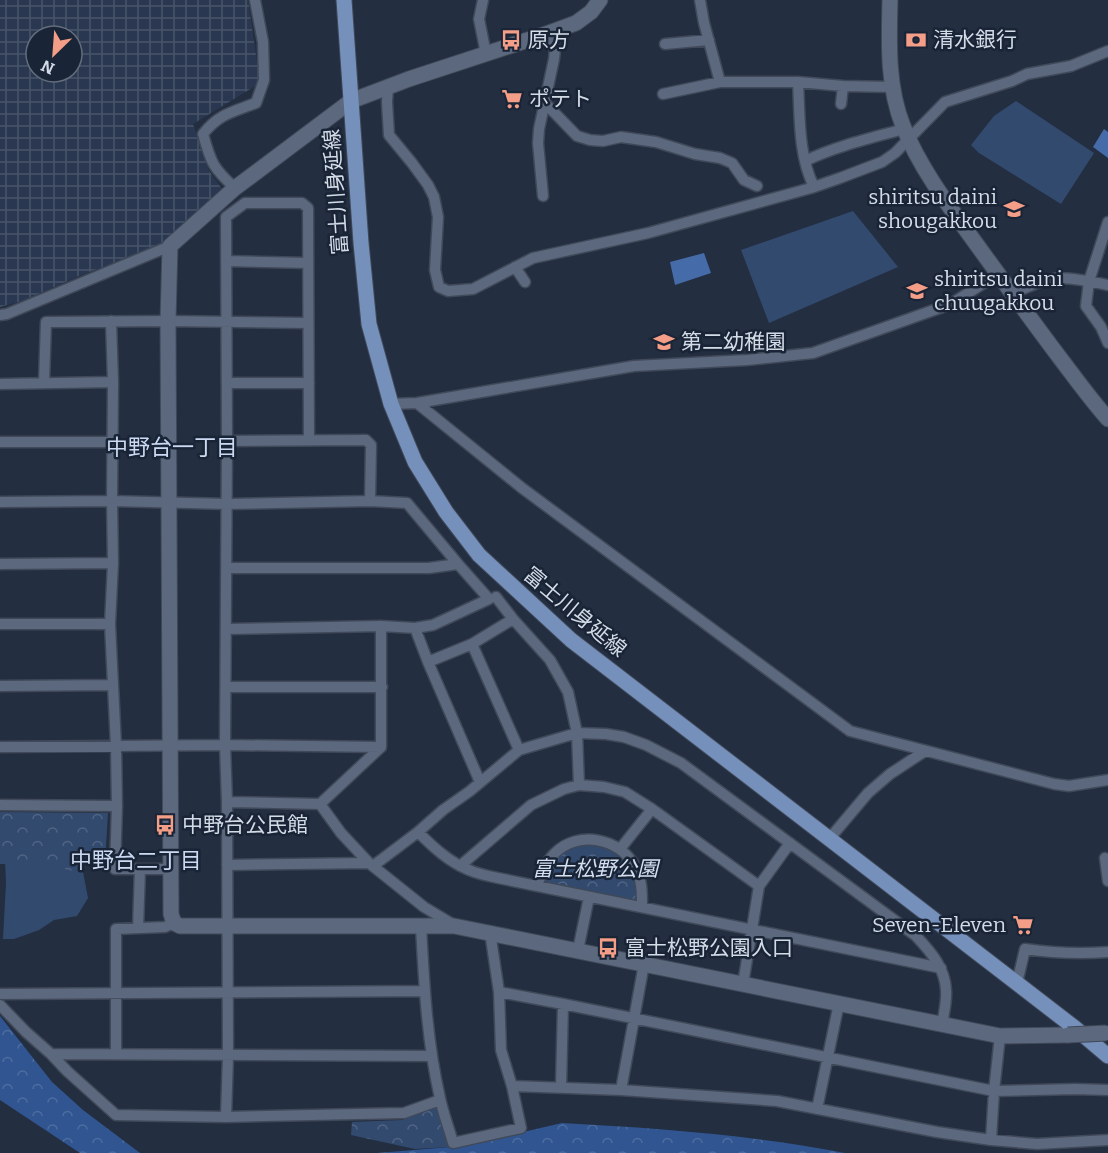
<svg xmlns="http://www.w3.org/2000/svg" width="1108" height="1153" viewBox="0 0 1108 1153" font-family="Bitter,'Noto Sans JP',serif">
<defs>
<pattern id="industrial-grid" width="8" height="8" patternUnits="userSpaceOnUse" patternTransform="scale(1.5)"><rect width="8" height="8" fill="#293850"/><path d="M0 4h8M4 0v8" fill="none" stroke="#475469"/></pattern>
<pattern id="forest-crowns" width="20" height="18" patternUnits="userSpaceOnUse" patternTransform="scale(1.5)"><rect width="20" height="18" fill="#305591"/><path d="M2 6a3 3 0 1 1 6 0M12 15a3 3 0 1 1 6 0" fill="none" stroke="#4d6da0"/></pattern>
<pattern id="park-crowns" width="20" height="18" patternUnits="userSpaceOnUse" patternTransform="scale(1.5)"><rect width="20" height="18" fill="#334a6f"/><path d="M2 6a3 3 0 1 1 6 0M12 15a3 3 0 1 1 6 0" fill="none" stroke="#506484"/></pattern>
</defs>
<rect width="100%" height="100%" fill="#232e40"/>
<path fill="url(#industrial-grid)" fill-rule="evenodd" d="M 0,0 L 248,0 L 260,83 L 193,124 L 209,171 L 222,189 L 173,240 L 79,276 L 22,301 L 0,307 ZM 36,36 L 72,36 L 72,72 L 36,72 Z"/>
<path fill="#334a6f" d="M 1016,101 L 1094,153 L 1061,204 L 979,153 L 971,145 L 994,116 Z
M 853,211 L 898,267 L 769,323 L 741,250 Z
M 47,855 L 83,872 L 88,898 L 77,916 L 54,920 L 39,930 L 14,939 L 3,939 L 6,883 L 5,859 Z"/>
<path fill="url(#forest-crowns)" d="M 0,1016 L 52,1082 L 83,1110 L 140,1153 L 80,1153 L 0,1100 Z
M 562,1123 C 656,1128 752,1135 845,1153 L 377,1153 L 463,1146 Z"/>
<path fill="url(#park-crowns)" d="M 0,812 L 108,813 L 105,861 L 79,857 L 78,872 L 42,864 L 0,864 Z
M 580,842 L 602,845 L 619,852 L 627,862 L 636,882 L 637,902 L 543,883 C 553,860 557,853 580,842 Z
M 438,1105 L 449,1147 L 415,1149 L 351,1135 L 352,1122 L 402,1120 Z"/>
<path fill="#456ba9" d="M 1104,129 L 1108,132 L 1108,158 L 1093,147 Z
M 704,253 L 711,273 L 675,285 L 670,262 Z"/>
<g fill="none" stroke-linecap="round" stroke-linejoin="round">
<g stroke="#404959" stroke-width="13">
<path id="street" d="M 483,0 L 479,19 L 486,54
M 700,0 L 704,23 L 720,82 L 798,82 L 843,86 L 892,87
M 665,44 L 709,40
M 798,82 C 800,117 798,154 814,187
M 388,86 L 387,102 L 389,135 L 412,163 L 428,185 L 434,197 L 438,217 L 435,270 L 439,287 L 448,291 L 473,289 L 533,258 L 648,233 L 811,188 L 840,178 L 882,162 L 895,153 L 945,102 L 1012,81 L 1027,74 L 1071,66 L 1108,51
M 663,94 L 720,82
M 546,104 L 577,136 L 590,140 L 603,141 L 621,137 L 656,142 L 695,154 L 720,158 L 732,163 L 744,180 L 757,186
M 841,104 L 843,86
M 805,161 C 836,146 871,138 904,129
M 235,188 C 213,168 211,163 203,134 C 219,114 232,112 256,103 L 264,80 L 263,42 L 255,0
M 543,196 L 538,143 L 539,129 L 554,59 L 555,50 L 546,34
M 1108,222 L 1089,281 L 1086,306 L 1101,327 L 1108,343
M 226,261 L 308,263
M 515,267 L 525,282
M 1012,294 C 1025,288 1038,281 1052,279 C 1068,276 1092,282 1108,285
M 0,315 L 7,314 L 170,246
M 111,321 L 113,382 L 112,501 L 113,563 L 110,624 L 116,746 L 117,806 L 115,869 L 171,869
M 44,382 L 46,322 L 168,321 L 308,323
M 227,383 L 309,383
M 0,384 L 113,382
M 417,403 L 522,488 L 850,731 L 1054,784 L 1069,786 L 1108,780
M 391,404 L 417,403 L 634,366 L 747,360 L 813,353 L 951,304 L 998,274
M 227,441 L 366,440 L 371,445 L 370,501
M 0,442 L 113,442
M 0,502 L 112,501 L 227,504 L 370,501 L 407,503 L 458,564 L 489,599 L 433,625 L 415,628 L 381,626 L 227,629
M 0,564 L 113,563
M 227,568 L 429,568 L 458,564
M 496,597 L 513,619 L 550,660 L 568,692 L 577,733 L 579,785
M 0,624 L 110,624
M 415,628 L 428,662 L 480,782
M 472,644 L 519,750
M 428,662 L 472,644 L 513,619
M 0,686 L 112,685
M 226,687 L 382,687
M 0,747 L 225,745 L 381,747
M 227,802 L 320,804 L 381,747 L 381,626
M 320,804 L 341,833 L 369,863 L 424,907 L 454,925
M 0,805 L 117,806
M 418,832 C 433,847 449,862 469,870 C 478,874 488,876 498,878 L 941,968
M 830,838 L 868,793 L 890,774 L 925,751
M 620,849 L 652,809
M 1105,858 L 1108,881
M 227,865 L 369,863
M 373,866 L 418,832 L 443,810 L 470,791 L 519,750 L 577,733 L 606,734 L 624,737 L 646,745 L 681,763 L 916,936 C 931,952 945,968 946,990 C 947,1001 944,1013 942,1024
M 460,866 L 531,805 L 564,789 L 579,785 L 604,787 L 625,792 L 652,809 L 759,886
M 537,885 C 542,874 546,861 555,853 C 578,830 619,838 635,866 C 642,879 642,892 642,907
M 421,926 C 424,984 427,1042 440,1098 C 443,1113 449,1128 453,1143 L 521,1128 L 512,1086 L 501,1050 L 499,992 L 490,932
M 138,928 L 140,869
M 578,950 L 589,897
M 1017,983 L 1025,949 C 1053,953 1080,954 1108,952
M 743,984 L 759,886 L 790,843
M 499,992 L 563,1004 L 994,1091 L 1075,1089 L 1108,1090
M 0,994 L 425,991
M 0,1005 L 26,1032 L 51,1054 L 67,1071 L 116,1115 L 226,1117 L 404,1113 L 440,1100
M 51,1054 L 432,1056
M 116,1054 L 116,929 L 165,927 L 174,923
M 512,1086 L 621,1090 L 777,1101 L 937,1132 L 991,1140 L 1037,1144 L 1108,1140
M 561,1087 L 563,1004
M 621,1090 L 644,964
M 817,1109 L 839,1003
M 226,1117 L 228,1056 L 227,802 L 225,745 L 227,441 L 226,217 L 245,203 L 302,203 L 308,208 L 309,440
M 991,1140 L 994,1091 L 1000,1036"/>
</g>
<g stroke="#404959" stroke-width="17">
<path id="secondary" d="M 600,0 L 591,12 L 576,23 L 546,34 L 409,79 L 351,101 L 235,188 L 170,246 L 168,321 L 171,914 L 174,923 L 180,926 L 454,926 L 1000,1036 L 1068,1035
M 890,0 C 889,42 887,86 903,126 C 922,173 955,214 985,256 C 1010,290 1035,325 1060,358 C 1076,379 1091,400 1108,419"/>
</g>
<g stroke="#404959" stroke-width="17">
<path id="primary" d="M 344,0 L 361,243 L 369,324 L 391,404 L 415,462 L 446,512 L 479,555 L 571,640 L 1075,1028 L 1108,1056"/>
</g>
<use href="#street" stroke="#5b687d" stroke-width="10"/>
<use href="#secondary" stroke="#5b687d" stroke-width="15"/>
<use href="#primary" stroke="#7590bb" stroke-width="15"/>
<g stroke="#404959" stroke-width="17" stroke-linecap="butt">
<path id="secondary-bridge" d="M 1068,1035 L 1106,1033"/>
</g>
<use href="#secondary-bridge" stroke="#5b687d" stroke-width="15"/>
</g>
<defs>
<g id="bus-bare" transform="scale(1.62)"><path d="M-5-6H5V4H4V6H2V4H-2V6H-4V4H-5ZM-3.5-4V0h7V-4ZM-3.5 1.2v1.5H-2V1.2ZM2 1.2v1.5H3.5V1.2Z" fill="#f49e87" stroke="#192436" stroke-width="2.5" paint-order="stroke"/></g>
<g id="bank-bare" transform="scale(1.62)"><path d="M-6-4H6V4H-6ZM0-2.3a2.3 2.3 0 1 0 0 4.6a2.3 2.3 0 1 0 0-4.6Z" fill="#f49e87" stroke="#192436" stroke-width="2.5" paint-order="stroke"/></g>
<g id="supermarket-bare" transform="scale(1.62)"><path d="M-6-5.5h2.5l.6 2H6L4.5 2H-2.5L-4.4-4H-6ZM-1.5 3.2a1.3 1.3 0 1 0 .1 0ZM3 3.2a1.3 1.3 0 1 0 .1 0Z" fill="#f49e87" stroke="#192436" stroke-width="2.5" paint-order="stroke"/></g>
<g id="school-bare" transform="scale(1.62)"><path d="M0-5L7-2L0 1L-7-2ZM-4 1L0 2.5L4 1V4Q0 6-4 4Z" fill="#f49e87" stroke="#192436" stroke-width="2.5" paint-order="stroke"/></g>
</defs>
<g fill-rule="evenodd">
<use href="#bus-bare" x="511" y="40"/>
<use href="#bank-bare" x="916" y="40"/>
<use href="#supermarket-bare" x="512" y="99"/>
<use href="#school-bare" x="1014" y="209"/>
<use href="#school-bare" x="917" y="291"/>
<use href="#school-bare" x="664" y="342"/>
<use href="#bus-bare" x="165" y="825"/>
<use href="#supermarket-bare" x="1023" y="925"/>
<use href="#bus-bare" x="608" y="948"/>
</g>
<g text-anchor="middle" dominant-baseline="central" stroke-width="5" stroke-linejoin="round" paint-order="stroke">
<g font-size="21" fill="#d3dbe7" stroke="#192436" text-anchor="start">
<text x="528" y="40">原方</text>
<text x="933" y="40">清水銀行</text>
<text x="529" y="99">ポテト</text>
<text x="997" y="197" text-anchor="end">shiritsu daini<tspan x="997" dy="24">shougakkou</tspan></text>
<text x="934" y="279">shiritsu daini<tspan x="934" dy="24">chuugakkou</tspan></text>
<text x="681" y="342">第二幼稚園</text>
<text x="182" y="825">中野台公民館</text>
<text x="1006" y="925" text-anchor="end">Seven-Eleven</text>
<text x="625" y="948">富士松野公園入口</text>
</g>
<g font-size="21" fill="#d3dbe7" stroke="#192436">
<text transform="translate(336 192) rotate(-94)">富士川身延線</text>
<text transform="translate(575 612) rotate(40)">富士川身延線</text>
</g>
<g font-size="21" font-style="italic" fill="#d4dff1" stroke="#192436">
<text x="595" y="869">富士松野公園</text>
</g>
<g font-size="22" fill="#cbdaf2" stroke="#192436">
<text x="172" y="447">中野台一丁目</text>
<text x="136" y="860">中野台二丁目</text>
</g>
</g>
<g transform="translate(54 54) rotate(205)"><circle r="28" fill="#192436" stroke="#636d7d" stroke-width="1.5"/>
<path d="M0-4.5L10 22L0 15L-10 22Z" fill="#f49e87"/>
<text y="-9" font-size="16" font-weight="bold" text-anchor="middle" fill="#d3dbe7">N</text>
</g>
</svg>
